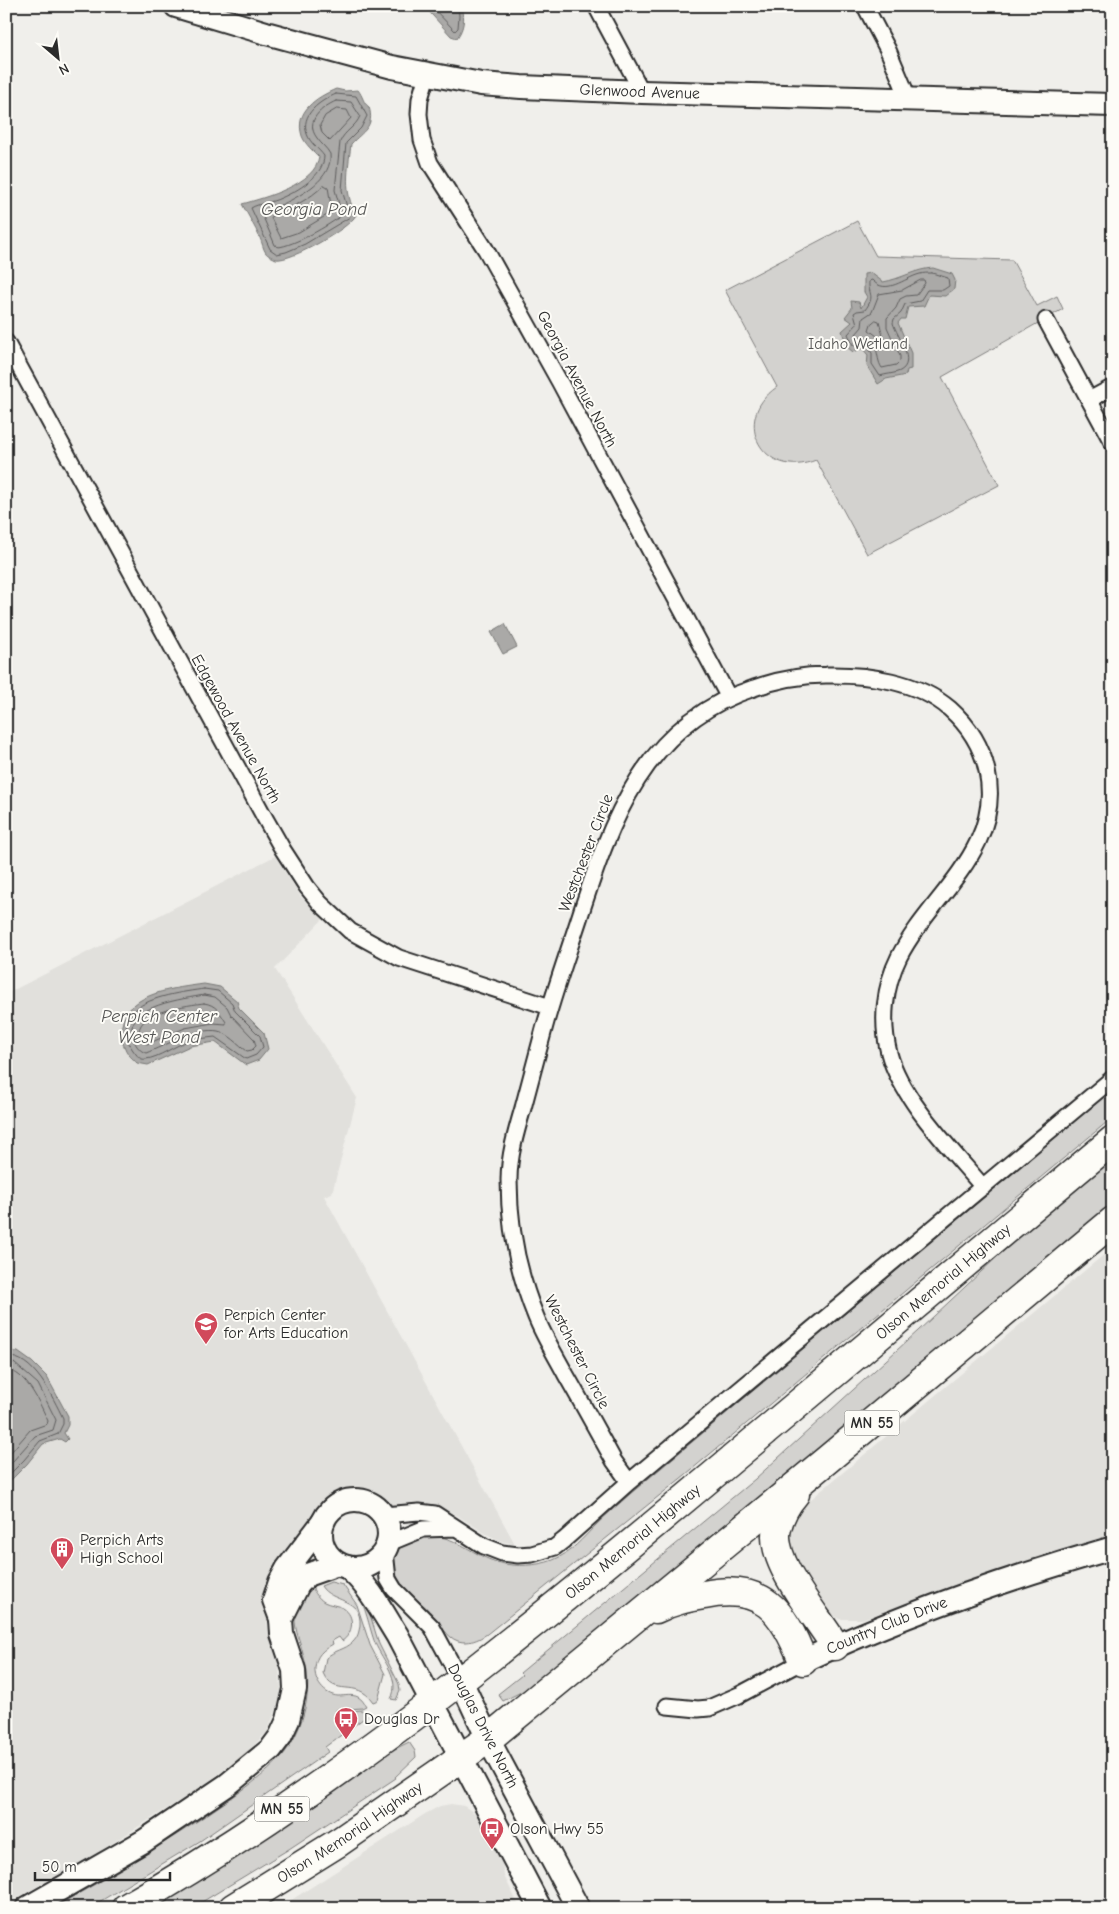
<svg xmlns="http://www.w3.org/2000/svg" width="1119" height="1914" viewBox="0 0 1119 1914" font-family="'Comic Neue',sans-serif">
<rect width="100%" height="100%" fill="#f0efeb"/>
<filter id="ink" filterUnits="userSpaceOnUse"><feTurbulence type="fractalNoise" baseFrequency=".02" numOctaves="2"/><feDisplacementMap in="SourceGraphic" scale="10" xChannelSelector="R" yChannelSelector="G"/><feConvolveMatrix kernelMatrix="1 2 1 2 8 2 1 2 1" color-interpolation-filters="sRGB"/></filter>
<g filter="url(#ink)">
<path fill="#e1e0dc" d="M 275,856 L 301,897 L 323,919 L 275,969 L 357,1098 L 332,1193 L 324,1196 L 515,1544 L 503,1542 L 486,1534 L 455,1514 L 436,1507 L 390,1506 L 357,1493 L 338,1497 L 330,1502 L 318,1515 L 266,1607 L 268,1632 L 278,1660 L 281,1688 L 279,1703 L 267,1732 L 242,1757 L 195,1791 L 92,1856 L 6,1904 L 6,994 Z
M 1113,1247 L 1113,1535 L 998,1571 L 863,1619 L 839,1619 L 823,1608 L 790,1562 L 789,1525 L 804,1505 Z
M 451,1804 L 464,1806 L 479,1816 L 501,1854 L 504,1876 L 520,1908 L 279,1908 L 425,1814 L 440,1806 Z"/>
<path fill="#d3d2cf" stroke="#7f7e7d" d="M 857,221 L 876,256 L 1012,260 L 1037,306 L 1057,296 L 1063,309 L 942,377 L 999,485 L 867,554 L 816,460 C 764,481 729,420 777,387 L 725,290 Z
M 1113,1089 L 1113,1117 L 685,1475 L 487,1634 C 478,1640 469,1644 458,1641 C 446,1637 440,1623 432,1614 C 417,1596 397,1592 394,1565 C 393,1560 395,1552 399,1547 C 403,1543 410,1540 416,1539 C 452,1528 468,1555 500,1563 C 516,1567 537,1566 553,1560 C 571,1553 583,1538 596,1525 C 607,1514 619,1504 630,1494 Z
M 1113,1156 L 1113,1205 L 992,1307 L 531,1687 L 503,1701 L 498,1694 L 522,1675 L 520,1673 L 755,1479 L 918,1331 L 1013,1242 Z
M 335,1574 L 352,1581 L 365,1598 L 379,1644 L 399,1684 L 400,1691 L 396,1700 L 391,1699 C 401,1679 383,1661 375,1643 C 365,1617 360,1560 318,1583 L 318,1578 Z
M 331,1582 L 343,1585 L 357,1605 L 370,1645 L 385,1674 L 378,1700 L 373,1702 C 356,1677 334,1699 323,1673 L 326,1658 C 334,1650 345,1650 353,1642 C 358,1637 359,1632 360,1625 C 362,1597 331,1603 321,1586 Z
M 308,1586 L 312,1587 C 315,1593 318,1598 324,1602 C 330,1605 337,1605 343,1608 C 356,1616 353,1634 342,1641 L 339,1637 L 332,1641 L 333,1644 C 323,1650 316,1655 315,1668 C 314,1681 324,1695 338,1696 C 345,1696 352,1694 358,1697 C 362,1699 364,1703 366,1706 L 362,1708 L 336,1710 L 336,1712 L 362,1710 L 367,1716 L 325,1747 L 328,1752 L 200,1841 L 89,1908 L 53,1908 C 110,1876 165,1844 218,1807 C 240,1792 266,1775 283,1755 C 295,1740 303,1721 306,1703 C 309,1687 308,1670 303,1654 C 300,1639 292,1626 296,1610 C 298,1602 304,1594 308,1586 Z
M 409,1742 L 415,1751 L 416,1757 L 395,1777 L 396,1778 L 289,1849 L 192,1908 L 154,1908 L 256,1844 L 381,1756 Z"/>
<path fill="#aaa9a7" stroke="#777775" d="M 424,6 L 462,6 C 465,19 464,28 457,38 L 451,36 Z
M 336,89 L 345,91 L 358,90 C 363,96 363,103 369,107 C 375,127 363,131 351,144 C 348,171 343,190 356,215 C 350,228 290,262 276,259 C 274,258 267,255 266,253 C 263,249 262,242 260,238 C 255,227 248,215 242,204 C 264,198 316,184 319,157 C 313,151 305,144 302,136 C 294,111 317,97 336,89 Z
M 933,268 L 952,274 L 955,280 L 954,289 L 945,296 L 929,295 L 924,306 L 908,307 L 905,319 L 901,319 L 898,323 L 911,353 L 911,369 L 907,370 L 906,375 L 886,379 L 878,384 L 867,366 L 868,355 L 862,348 L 853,352 L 847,347 L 842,331 L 852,322 L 845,317 L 852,308 L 851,301 L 859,302 L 861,308 L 867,297 L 864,292 L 864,274 L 871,273 L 883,282 C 901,279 915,269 933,268 Z
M 505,624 L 517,647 L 503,654 L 491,632 Z
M 204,984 L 220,987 L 237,1001 L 239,1008 L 264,1033 L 268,1049 L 259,1060 L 246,1065 L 215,1042 L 190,1046 L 148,1065 L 137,1063 C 133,1059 127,1054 125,1048 C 121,1041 120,1033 122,1025 C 128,992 177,988 204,984 Z
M 11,1351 L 18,1352 L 32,1362 L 47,1377 L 68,1416 L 68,1425 L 64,1433 L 68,1439 L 65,1442 L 60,1439 L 43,1444 L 27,1464 L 6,1485 L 6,1352 Z"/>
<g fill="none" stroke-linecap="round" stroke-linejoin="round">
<path stroke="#5e5d5d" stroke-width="1" d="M 431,6 L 455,31 L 458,28 L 459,16 L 458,6
M 336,94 L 356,96 L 367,116 L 361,128 L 346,143 L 342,190 L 350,217 L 305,244 L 286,252 L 277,254 L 270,249 L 251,208 C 259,203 271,203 281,198 C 297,191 324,176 324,156 C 319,149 310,143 307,134 C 300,114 320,101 336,94 Z
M 336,101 L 351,102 L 360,116 C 356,127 344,131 340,142 L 335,190 L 342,215 C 330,225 293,246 278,247 L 275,245 L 261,212 C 267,208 276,207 283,204 C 302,195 333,178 330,154 C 327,148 321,144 317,138 C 304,121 322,107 336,101 Z
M 337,109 L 347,110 L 351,118 L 330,141 L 322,133 L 320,125 L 325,116 Z
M 324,185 L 328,187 L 332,212 L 299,232 L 281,238 L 271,218 L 272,216 C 291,208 309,200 324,185 Z
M 932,273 L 948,278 L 949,286 L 943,290 L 927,290 L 920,301 L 905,304 L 901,313 L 894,319 L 893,323 C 897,336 917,362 900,371 C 894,374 885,374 880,376 L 872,364 L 872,353 L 864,343 L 853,345 L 848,334 L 857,324 L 854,313 L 857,311 L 865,310 C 876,295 868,296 869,281 L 872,280 C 886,296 904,278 920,274 C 923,273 928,273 932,273 Z
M 921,280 L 924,280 L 925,283 L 916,295 L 906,296 L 900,299 L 896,308 L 887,318 L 887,327 L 900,356 L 900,361 L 896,365 L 882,368 C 874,357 882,336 857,337 L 856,334 L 862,327 L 863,318 L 872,312 L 879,294 L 902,290 Z
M 876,320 L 879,321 L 883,336 L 881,339 L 869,330 L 871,324 Z
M 204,989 L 218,991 L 232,1003 L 235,1011 L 260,1036 L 263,1047 L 256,1055 L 246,1059 L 215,1037 C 206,1038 197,1039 188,1041 C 176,1045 158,1058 146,1059 C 142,1060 139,1058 136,1054 C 125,1041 121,1024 135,1010 C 150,996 184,992 204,989 Z
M 204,995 L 215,997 L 227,1007 L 231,1015 L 254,1039 L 256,1046 L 252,1050 L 247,1051 C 239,1045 228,1033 218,1031 C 199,1027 164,1046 146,1053 C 139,1051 134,1043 132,1035 C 126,1005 184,999 204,995 Z
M 204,1003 C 217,1005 219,1012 226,1022 L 226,1024 L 213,1023 L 185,1028 L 147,1044 C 143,1042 140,1038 139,1032 C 139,1011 189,1005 204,1003 Z
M 6,1357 C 33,1354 53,1398 63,1418 L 63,1424 L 58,1434 L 40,1441 L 24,1460 L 6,1478
M 6,1363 L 14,1363 L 38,1384 L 56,1420 L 53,1430 L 35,1436 L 6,1469
M 6,1370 C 26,1370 41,1406 48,1421 L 47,1424 L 30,1430 L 6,1458"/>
<g stroke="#2b2b2b" stroke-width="19">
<path id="street" d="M 596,6 L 642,92
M 865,6 L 888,50 L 909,100
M 427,75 L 420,99 L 419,114 L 422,140 L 430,163 L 486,250 L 559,381 L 728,696
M 1046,320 L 1113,444
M 6,342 L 266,820 L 283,850 L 307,887 L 320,903 L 350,931 L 399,958 L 550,1007
M 1089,400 L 1113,387
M 629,1482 L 614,1461 C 598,1432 582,1403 566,1375 C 556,1356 544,1337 536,1317 C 518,1273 509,1227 509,1180 C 509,1156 516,1132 523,1108 C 530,1082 537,1055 544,1029 C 554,992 567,956 579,919 C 611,820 645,723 754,688 C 777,680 801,675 826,675 C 867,674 918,681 950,709 C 969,726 982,747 987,771 C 1004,849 930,896 899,957 C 884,987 881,1022 889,1053 C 901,1099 952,1150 983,1187
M 384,1515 L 419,1512 L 435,1514 L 484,1546 L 502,1553 L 518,1555 L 532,1554 L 555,1547 L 564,1540 L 629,1482 L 1113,1078
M 389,1543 L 423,1529 L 456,1528
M 385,1551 L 388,1579 L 394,1589 L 432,1627 L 461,1681
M 667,1706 L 698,1709 L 709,1708 L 739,1695 L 803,1661"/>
</g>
<g stroke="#2b2b2b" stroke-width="26">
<g id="secondary">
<path id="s1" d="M 176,6 L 266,33 L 392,67 L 481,84 L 521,87 L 642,92 L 1113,105"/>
<circle cx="355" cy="1534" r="34"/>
<path d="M 347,1567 C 369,1586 382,1611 397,1635 L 540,1908"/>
<path d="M 281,1619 L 298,1585 L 307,1575 L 338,1564"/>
<path id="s2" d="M 803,1661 C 904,1614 1007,1578 1113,1548"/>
<path d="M 461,1681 L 488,1739 L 578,1908"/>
<path d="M 27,1908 L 144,1841 L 227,1785 L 271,1749 L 280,1737 L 288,1720 L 295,1689 L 294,1670 L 282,1634 L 281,1619 L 274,1600 L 280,1582 L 287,1569 L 323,1522"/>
</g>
</g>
<g stroke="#2b2b2b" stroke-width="31">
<g id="highway">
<path d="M 795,1494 C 787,1503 780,1516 777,1528 C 768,1561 819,1618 835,1646"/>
<path d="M 656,1609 C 671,1601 687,1598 704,1595 C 763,1583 783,1610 803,1661"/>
<path id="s3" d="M 126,1908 C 339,1786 530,1629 718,1471 C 849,1361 981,1250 1113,1140"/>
<path id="s4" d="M 233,1908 L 339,1842 L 488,1739 L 828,1459 L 1113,1221"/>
</g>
</g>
<use href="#street" stroke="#fdfcf7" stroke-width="15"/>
<use href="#secondary" stroke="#fdfcf7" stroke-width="22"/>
<use href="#highway" stroke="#fdfcf7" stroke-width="28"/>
</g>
</g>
<defs>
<g id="school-pin" transform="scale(1.25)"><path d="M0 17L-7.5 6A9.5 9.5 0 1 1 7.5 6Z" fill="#d1495b" stroke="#fdfcf7"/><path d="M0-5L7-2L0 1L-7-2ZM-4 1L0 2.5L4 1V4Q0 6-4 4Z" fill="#fff"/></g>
<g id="building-pin" transform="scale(1.25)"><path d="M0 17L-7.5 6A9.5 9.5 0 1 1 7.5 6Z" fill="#d1495b" stroke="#fdfcf7"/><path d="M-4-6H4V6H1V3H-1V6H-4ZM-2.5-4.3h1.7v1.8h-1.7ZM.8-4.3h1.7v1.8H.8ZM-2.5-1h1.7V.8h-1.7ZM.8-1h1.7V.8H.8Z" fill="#fff"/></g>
<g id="bus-pin" transform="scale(1.25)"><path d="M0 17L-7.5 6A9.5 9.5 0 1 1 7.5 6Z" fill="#d1495b" stroke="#fdfcf7"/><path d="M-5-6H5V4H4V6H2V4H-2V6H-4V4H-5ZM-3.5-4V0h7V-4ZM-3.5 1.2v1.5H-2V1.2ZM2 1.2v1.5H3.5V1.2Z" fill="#fff"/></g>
</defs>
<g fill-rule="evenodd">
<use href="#school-pin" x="206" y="1324"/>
<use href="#building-pin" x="62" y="1549"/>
<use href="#bus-pin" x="346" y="1719"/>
<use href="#bus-pin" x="492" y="1829"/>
</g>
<g text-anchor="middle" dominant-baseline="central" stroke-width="4" stroke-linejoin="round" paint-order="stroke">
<g fill="#fdfcf7" stroke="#6a6a68" stroke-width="1">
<rect x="844.5" y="1410.5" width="55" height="25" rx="4"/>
<rect x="254.5" y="1796.5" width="55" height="25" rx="4"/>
</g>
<g font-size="15" font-weight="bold" fill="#2b2b2b">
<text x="872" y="1423">MN 55</text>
<text x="282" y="1809">MN 55</text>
</g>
<g font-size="16" fill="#2b2b2b" stroke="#fdfcf7">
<text stroke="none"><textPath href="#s1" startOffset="474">Glenwood Avenue</textPath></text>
<text transform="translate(577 379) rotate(62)">Georgia Avenue North</text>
<text transform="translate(236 729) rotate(61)">Edgewood Avenue North</text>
<text transform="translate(586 853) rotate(-69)">Westchester Circle</text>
<text stroke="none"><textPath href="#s3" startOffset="1031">Olson Memorial Highway</textPath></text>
<text transform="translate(577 1352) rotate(63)">Westchester Circle</text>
<text stroke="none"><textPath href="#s3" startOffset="626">Olson Memorial Highway</textPath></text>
<text stroke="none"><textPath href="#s2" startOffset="91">Country Club Drive</textPath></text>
<text transform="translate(483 1726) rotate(63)">Douglas Drive North</text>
<text stroke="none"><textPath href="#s4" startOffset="139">Olson Memorial Highway</textPath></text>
</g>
<g font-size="16" fill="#555554" stroke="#fdfcf7">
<text x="858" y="344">Idaho Wetland</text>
</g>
<g font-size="16" fill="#2b2b2b" stroke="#fdfcf7" text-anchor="start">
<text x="224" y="1315">Perpich Center<tspan x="224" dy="18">for Arts Education</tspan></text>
<text x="80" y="1540">Perpich Arts<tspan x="80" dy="18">High School</tspan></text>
<text x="364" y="1719">Douglas Dr</text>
<text x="510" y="1829">Olson Hwy 55</text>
</g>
<g font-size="18" font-style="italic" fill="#575756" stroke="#fdfcf7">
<text x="314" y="209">Georgia Pond</text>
<text x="159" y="1016">Perpich Center<tspan x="159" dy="21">West Pond</tspan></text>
</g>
</g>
<rect width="1119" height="1914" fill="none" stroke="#fdfcf7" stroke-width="25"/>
<rect x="12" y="12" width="1094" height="1889" fill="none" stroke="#2b2b2b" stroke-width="2" filter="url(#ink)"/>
<g transform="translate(58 58) rotate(152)" stroke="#fdfcf7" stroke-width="4" paint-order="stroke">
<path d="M0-4L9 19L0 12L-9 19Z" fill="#2b2b2b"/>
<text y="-8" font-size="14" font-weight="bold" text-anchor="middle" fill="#2b2b2b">N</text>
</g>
<path d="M35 1872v8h135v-8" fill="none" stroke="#2b2b2b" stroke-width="2.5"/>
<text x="42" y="1872" font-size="15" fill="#2b2b2b" stroke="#fdfcf7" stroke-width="4" paint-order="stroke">50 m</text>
</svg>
